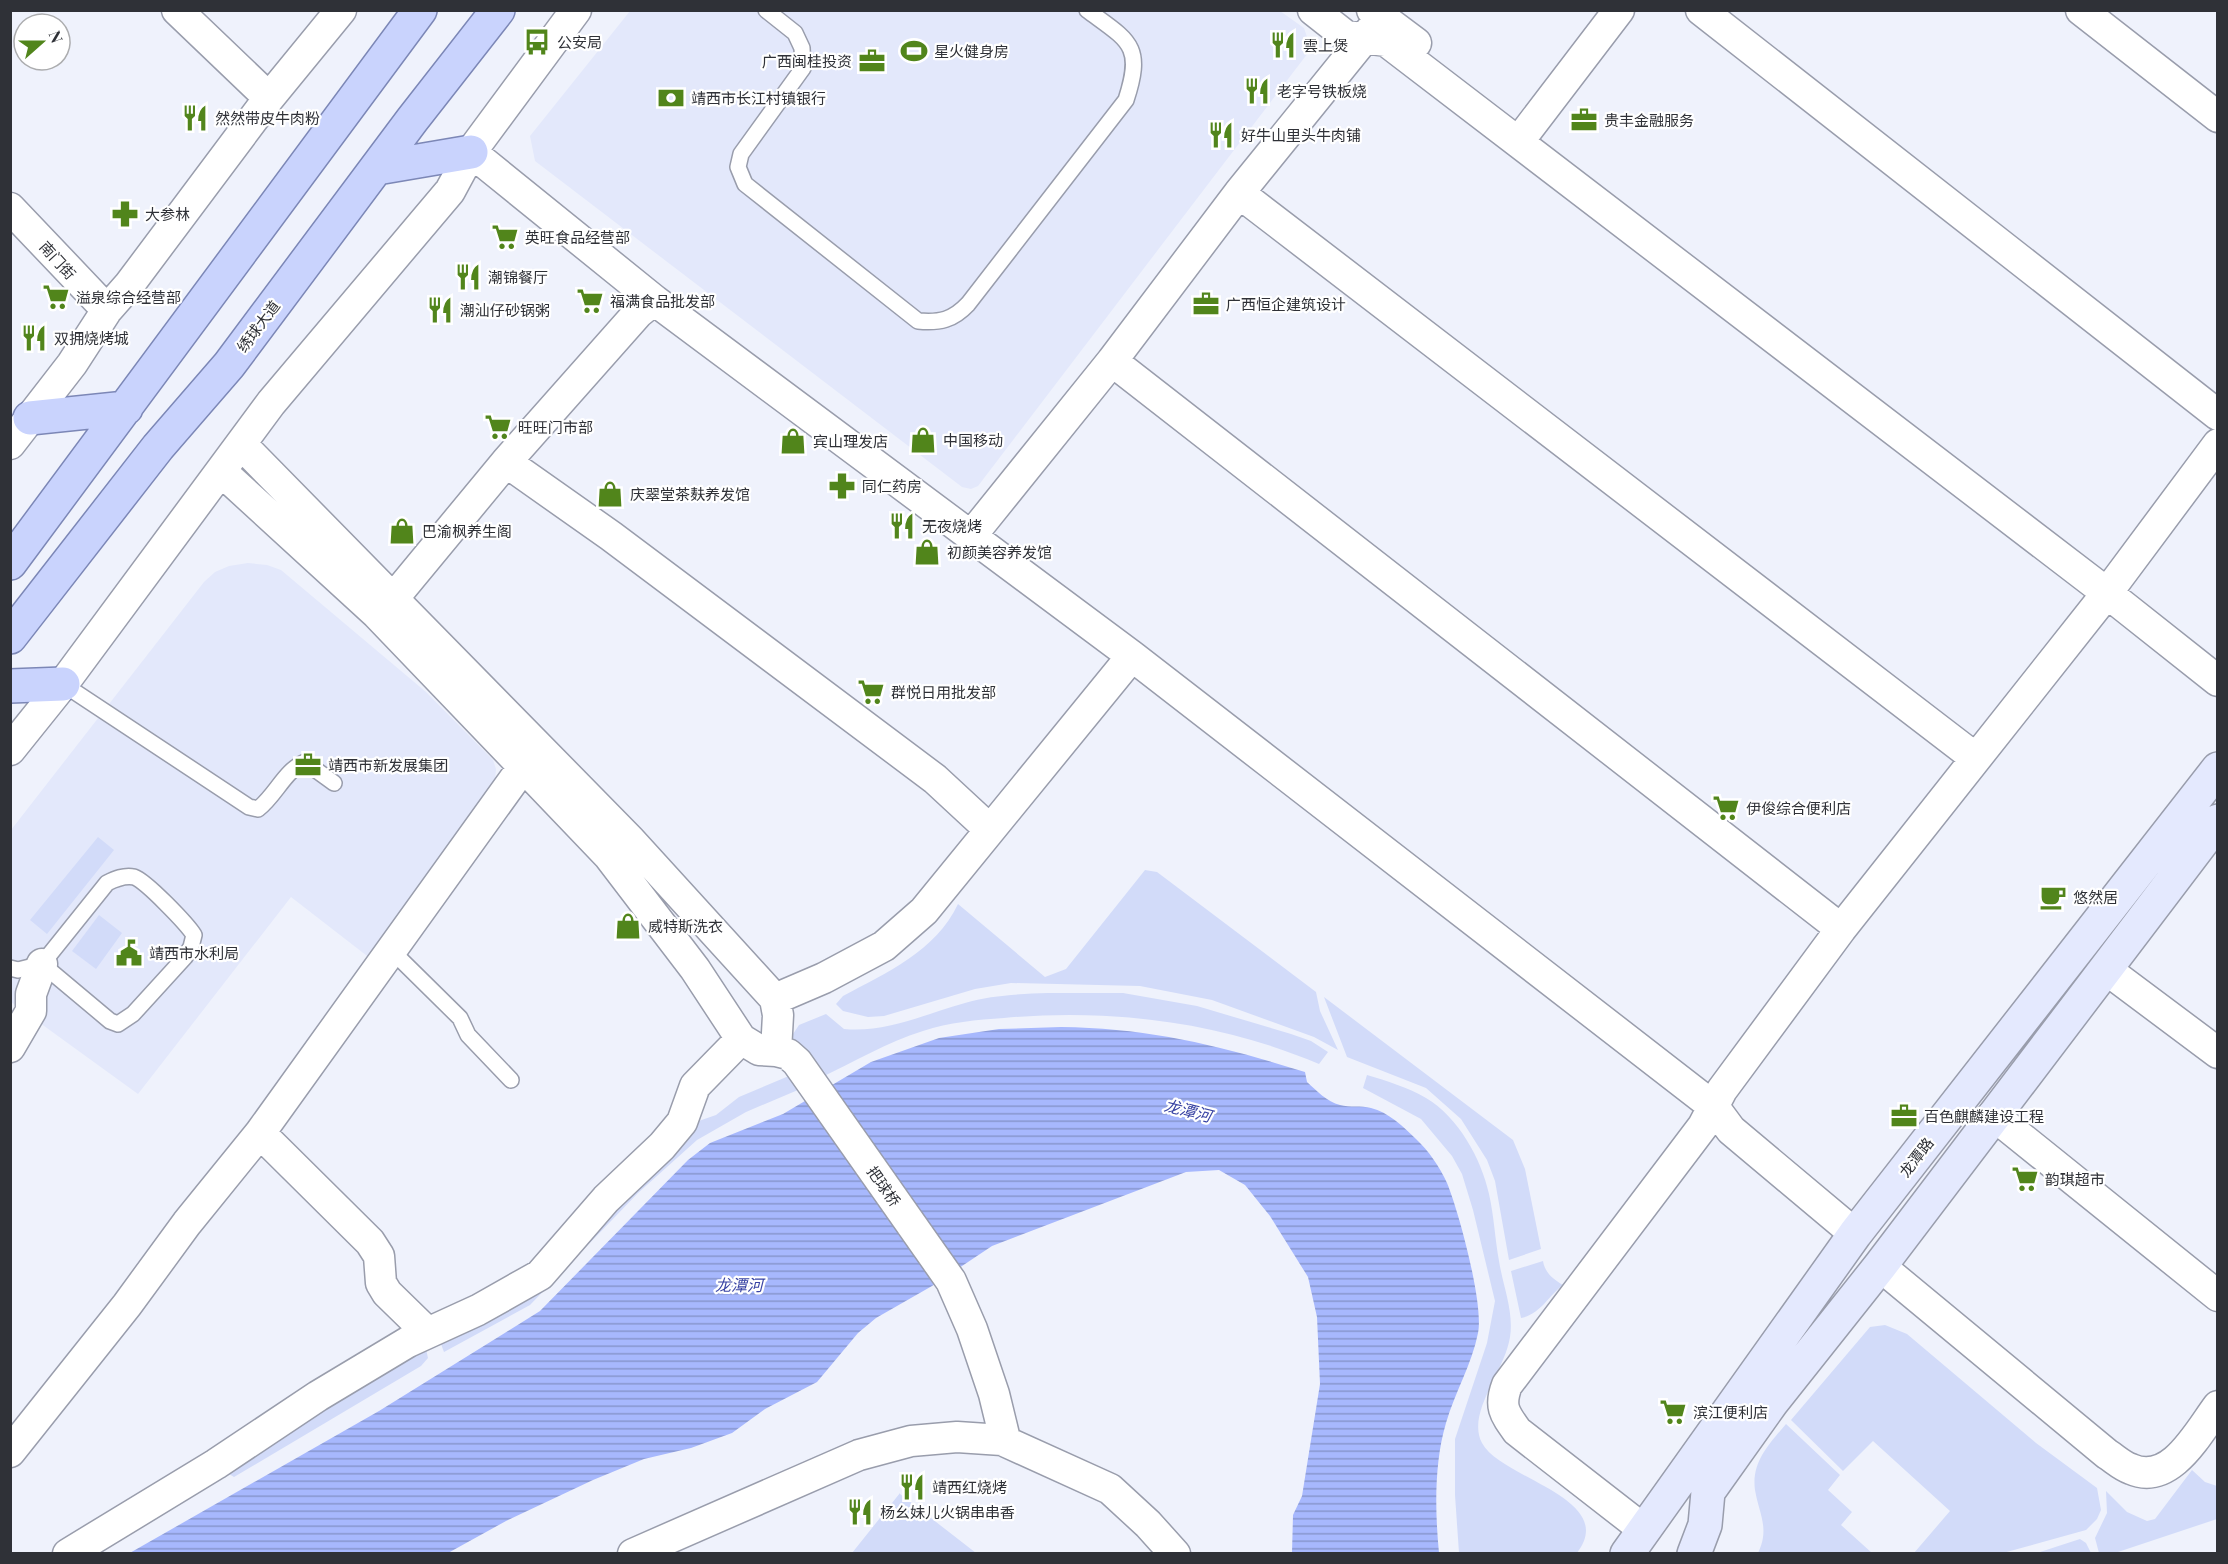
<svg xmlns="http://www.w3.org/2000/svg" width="2228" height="1564" viewBox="0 0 2228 1564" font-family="'Playfair Display','Noto Sans SC',serif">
<defs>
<pattern id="water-rules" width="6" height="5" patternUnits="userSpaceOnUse" patternTransform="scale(1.5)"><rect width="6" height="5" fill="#a7b8fd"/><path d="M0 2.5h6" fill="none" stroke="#8896ce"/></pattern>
</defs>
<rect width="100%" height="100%" fill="#eff2fc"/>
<path fill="#e3e8fb" d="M 630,11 L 1280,11 L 1304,28 L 1311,49 L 978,486 L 971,489 L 962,487 L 535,161 L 530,136 Z
M 248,563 L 267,565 L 281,570 L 426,692 L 493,760 L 496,769 L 495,780 L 371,959 L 291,897 L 138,1094 L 11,1002 L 11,830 L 204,582 L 215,572 L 229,566 Z"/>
<path fill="#d2dbf9" d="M 98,837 L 114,850 L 47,934 L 30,920 Z
M 1145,870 L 1157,872 L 1316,992 L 1320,1011 L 1338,1050 L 1314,1037 L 1212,1000 L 1140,986 L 1011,983 L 975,989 L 884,1016 L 868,1017 L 843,1011 L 836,1004 L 843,996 C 886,973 936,951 958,904 L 1045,977 L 1066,969 Z
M 99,915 L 122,933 L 96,969 L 72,951 Z
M 1048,993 L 1123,993 L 1197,1006 L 1291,1034 L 1311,1041 L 1328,1052 L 1319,1064 C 1221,1022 1110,1008 1004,1018 C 977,1020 949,1022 923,1031 C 887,1042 854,1062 820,1078 L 791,1037 L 799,1025 L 826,1014 L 844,1029 C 886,1033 925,1014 965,1003 C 991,995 1021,994 1048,993 Z
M 1324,997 L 1513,1140 L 1525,1169 L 1541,1249 L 1509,1260 L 1495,1181 L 1487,1160 L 1461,1119 L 1426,1088 L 1347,1057 Z
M 796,1073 L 805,1087 L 746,1112 L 697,1140 L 638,1193 L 530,1305 L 444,1352 L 439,1339 L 455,1329 L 693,1123 L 716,1115 L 739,1097 Z
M 1367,1075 C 1387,1081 1407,1087 1426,1098 C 1458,1117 1481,1158 1489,1194 C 1494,1216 1495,1239 1499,1261 C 1503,1286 1514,1312 1510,1337 C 1505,1371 1466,1413 1482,1443 C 1501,1479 1619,1498 1577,1553 L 1459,1553 L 1455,1495 L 1455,1439 L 1487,1343 L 1495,1301 L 1473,1210 L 1462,1174 L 1452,1156 L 1421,1119 L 1363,1088 Z
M 1543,1261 C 1545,1273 1553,1279 1563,1285 C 1548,1296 1541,1314 1521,1318 L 1511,1271 Z
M 1885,1325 L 1907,1334 L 2036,1443 L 2097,1488 L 2101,1510 L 2097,1519 L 2086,1530 L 2003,1553 L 1914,1553 L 1950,1511 L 1873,1441 L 1843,1471 L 1791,1420 L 1870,1327 Z
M 426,1349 L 428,1358 L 421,1366 L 234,1477 L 229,1474 L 225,1465 L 228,1460 Z
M 1786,1424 L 1840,1475 L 1828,1490 L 1852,1512 L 1841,1525 L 1872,1553 L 1758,1553 C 1770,1528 1759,1514 1755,1490 C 1751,1462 1770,1443 1786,1424 Z
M 2192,1470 L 2205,1482 L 2217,1486 L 2217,1519 L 2115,1553 L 2099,1553 L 2095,1538 L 2107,1513 L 2106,1491 L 2127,1512 L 2147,1521 L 2155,1519 Z
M 900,1493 L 900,1494 L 976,1553 L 852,1553 Z
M 2080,1539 L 2086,1543 L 2091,1553 L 2037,1553 Z"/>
<path fill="url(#water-rules)" d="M 1061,1027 C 1149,1028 1222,1046 1305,1072 L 1307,1082 C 1316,1090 1327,1102 1340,1105 C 1350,1108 1361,1105 1371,1108 C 1388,1112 1404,1127 1416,1139 C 1428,1150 1440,1167 1447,1183 C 1459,1212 1484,1305 1478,1333 C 1472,1364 1455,1392 1446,1423 C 1434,1463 1435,1512 1439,1553 L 1292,1553 L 1293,1515 L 1302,1496 L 1320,1384 L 1317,1317 L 1308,1277 L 1270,1216 L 1245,1185 L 1219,1170 L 1186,1172 L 992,1246 L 932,1286 L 876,1318 L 858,1333 L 817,1382 L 765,1409 L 732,1433 L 691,1448 L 644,1459 L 593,1480 L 506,1521 L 448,1553 L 128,1554 L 379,1411 L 540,1311 L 688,1160 L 710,1143 L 783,1114 L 871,1062 L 939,1038 L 999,1029 Z"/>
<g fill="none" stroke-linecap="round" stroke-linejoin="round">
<g stroke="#999dac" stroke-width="18">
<path id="service" d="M 766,10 L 795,33 L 802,48 L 803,68 L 741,154 L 738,167 L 745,184 L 918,321 C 940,323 953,320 968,304 L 1126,100 C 1144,45 1129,41 1087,10
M 63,684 L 249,807 L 258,809 C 276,795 285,770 305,762 L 334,783
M 391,950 L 460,1018 L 468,1035 L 511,1080
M 10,968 L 18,970 L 42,964 L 110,1021 L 118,1024 L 133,1014 L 185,957 L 191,947 L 194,935 C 187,924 146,881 134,877 C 124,875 115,879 107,883 L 42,964"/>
</g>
<g stroke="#999dac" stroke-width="33">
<path id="minor" d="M 177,10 L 269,98
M 1313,10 L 1346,36 L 1386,41 L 2107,593 L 2218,681
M 1372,10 L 1416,43
M 1701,10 L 2218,415
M 2081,10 L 2218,117
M 1519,141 L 1619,10
M 471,152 L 654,300 L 1132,656 L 1714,1107 L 1731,1130 L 1855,1234
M 1239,193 L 1974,757
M 10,208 L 107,310
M 1112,361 L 1841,929
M 10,444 L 72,364 L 107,310 L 129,285 L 269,98 L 341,10
M 506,462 L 611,536 L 935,779 L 989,829
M 222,472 L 377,614 L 608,855 L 695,969 L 741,1039 L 759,1050 L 776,1051 L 778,1015 L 775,999 L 631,841 L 241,444
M 971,536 L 1112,361 L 1239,193 L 1375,25
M 392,600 L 506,462 L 638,313 L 654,300
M 10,750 L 63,684 L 271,403 L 450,191 L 471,152 L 576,10
M 2107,970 L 2218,1053
M 775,999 L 824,978 L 884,946 L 924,911 L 1132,656
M 10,1047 L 31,1011 L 31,994 L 42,964
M 776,1051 L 788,1054 L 797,1062 L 951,1281 L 972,1329 L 994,1394 L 1004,1435 L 1002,1440
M 1993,1115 L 2218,1296
M 260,1133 L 370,1242 L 379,1256 L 381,1283 L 387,1293 L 427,1332
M 1880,1266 L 2107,1454 C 2115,1459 2122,1466 2131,1469 C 2171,1487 2199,1431 2218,1406
M 10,1452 L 127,1305 L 187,1223 L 260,1133 L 523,767
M 1643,1529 L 1517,1431 C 1504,1413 1499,1406 1507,1385 L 1703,1126 L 1722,1090 L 1841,929 L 2107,593 L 2218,444
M 68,1554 L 216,1464 L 318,1396 L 408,1342 L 478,1310 L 540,1275 L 606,1199 L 662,1146 L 682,1122 L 695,1086 L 741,1039
M 633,1554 L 859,1455 L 911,1441 L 957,1437 L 1002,1440 L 1110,1489 L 1148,1524 L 1175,1554"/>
</g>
<g stroke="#999dac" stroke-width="36">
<path id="secondary" d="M 1627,1554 L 1855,1234 L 2218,769
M 1694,1554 L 1705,1525 L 1708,1492 L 1772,1402 L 1880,1266 L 2218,821"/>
</g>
<g stroke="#7c87b6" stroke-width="36">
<path id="primary" d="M 377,168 L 471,152
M 30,418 L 126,408
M 10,563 L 420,10
M 10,637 L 158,447 L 229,365 L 412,120 L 498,10
M 10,686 L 63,684"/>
</g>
<use href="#service" stroke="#fff" stroke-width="15"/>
<use href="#minor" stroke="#fff" stroke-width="30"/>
<use href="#secondary" stroke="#e4e9fe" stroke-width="33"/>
<use href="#primary" stroke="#c9d3fd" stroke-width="33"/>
</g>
<defs>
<g id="bus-bare" transform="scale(2.07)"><path d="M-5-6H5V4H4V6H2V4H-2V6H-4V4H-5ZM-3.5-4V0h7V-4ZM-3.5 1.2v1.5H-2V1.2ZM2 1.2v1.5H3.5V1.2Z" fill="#51851b" stroke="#fff" stroke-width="2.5" paint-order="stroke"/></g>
<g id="restaurant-bare" transform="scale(2.07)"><path d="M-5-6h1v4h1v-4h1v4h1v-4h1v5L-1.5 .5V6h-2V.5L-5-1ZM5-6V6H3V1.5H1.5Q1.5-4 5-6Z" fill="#51851b" stroke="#fff" stroke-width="2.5" paint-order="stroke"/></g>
<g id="stadium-bare" transform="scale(2.07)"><path d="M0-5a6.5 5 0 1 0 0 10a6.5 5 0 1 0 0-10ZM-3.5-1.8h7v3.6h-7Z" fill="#51851b" stroke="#fff" stroke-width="2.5" paint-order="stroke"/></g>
<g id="office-bare" transform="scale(2.07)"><path d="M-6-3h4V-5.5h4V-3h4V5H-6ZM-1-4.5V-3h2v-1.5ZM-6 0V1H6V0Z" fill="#51851b" stroke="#fff" stroke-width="2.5" paint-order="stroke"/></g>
<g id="bank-bare" transform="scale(2.07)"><path d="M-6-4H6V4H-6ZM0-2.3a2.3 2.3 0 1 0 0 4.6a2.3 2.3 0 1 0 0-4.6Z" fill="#51851b" stroke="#fff" stroke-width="2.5" paint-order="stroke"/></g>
<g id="pharmacy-bare" transform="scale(2.07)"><path d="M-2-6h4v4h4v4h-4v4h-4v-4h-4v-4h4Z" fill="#51851b" stroke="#fff" stroke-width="2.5" paint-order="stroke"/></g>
<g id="supermarket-bare" transform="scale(2.07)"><path d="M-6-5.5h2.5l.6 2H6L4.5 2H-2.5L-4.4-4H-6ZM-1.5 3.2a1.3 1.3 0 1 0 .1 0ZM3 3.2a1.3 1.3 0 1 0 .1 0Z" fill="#51851b" stroke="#fff" stroke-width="2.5" paint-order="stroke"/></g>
<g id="shop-bare" transform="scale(2.07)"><path d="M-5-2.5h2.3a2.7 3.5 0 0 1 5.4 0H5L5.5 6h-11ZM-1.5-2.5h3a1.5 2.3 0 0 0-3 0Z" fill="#51851b" stroke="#fff" stroke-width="2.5" paint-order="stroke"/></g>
<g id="cafe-bare" transform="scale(2.07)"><path d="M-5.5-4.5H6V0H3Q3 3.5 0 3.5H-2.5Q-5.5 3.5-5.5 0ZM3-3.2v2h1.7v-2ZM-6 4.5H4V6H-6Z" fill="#51851b" stroke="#fff" stroke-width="2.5" paint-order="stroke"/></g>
<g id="civic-bare" transform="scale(2.07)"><path d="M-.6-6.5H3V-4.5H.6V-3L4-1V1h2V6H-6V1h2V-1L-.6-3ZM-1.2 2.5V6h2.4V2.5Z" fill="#51851b" stroke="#fff" stroke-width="2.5" paint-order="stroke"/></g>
</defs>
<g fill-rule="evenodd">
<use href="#bus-bare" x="537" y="42"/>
<use href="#restaurant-bare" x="1283" y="45"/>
<use href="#stadium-bare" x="914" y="51"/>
<use href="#office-bare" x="872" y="61"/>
<use href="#restaurant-bare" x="1257" y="91"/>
<use href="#bank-bare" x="671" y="98"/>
<use href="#restaurant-bare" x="195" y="118"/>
<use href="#office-bare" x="1584" y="120"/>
<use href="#restaurant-bare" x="1221" y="135"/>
<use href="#pharmacy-bare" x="125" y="214"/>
<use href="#supermarket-bare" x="505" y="237"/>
<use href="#restaurant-bare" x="468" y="277"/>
<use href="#supermarket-bare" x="56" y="297"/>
<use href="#supermarket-bare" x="590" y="301"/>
<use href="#office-bare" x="1206" y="304"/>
<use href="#restaurant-bare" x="440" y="310"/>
<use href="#restaurant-bare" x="34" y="338"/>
<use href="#supermarket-bare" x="498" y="427"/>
<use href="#shop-bare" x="923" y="440"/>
<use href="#shop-bare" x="793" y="441"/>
<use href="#pharmacy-bare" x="842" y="486"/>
<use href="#shop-bare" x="610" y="494"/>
<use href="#restaurant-bare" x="902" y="526"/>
<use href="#shop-bare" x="402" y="531"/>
<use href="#shop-bare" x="927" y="552"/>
<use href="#supermarket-bare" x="871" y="692"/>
<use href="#office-bare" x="308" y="765"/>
<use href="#supermarket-bare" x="1726" y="808"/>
<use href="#cafe-bare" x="2053" y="897"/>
<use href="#shop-bare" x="628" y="926"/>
<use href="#civic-bare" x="129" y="953"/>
<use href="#office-bare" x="1904" y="1116"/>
<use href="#supermarket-bare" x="2025" y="1179"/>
<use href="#supermarket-bare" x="1673" y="1412"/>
<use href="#restaurant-bare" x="912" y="1487"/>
<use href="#restaurant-bare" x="860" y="1512"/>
</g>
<g text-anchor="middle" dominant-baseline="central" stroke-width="4.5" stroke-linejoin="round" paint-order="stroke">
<g font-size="15" fill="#2f3137" stroke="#fff" text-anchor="start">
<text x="557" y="42">公安局</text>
<text x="1303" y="45">雲上煲</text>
<text x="934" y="51">星火健身房</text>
<text x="852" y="61" text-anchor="end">广西闽桂投资</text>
<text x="1277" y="91">老字号铁板烧</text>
<text x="691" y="98">靖西市长江村镇银行</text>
<text x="215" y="118">然然带皮牛肉粉</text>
<text x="1604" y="120">贵丰金融服务</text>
<text x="1241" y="135">好牛山里头牛肉铺</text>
<text x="145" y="214">大参林</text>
<text x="525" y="237">英旺食品经营部</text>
<text x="488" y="277">潮锦餐厅</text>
<text x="76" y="297">溢泉综合经营部</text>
<text x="610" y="301">福满食品批发部</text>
<text x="1226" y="304">广西恒企建筑设计</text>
<text x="460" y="310">潮汕仔砂锅粥</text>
<text x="54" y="338">双拥烧烤城</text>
<text x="518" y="427">旺旺门市部</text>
<text x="943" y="440">中国移动</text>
<text x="813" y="441">宾山理发店</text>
<text x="862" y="486">同仁药房</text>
<text x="630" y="494">庆翠堂茶麸养发馆</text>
<text x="922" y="526">无夜烧烤</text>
<text x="422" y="531">巴渝枫养生阁</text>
<text x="947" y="552">初颜美容养发馆</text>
<text x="891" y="692">群悦日用批发部</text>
<text x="328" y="765">靖西市新发展集团</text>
<text x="1746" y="808">伊俊综合便利店</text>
<text x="2073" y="897">悠然居</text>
<text x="648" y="926">威特斯洗衣</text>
<text x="149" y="953">靖西市水利局</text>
<text x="1924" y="1116">百色麒麟建设工程</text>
<text x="2045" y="1179">韵琪超市</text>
<text x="1693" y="1412">滨江便利店</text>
<text x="932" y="1487">靖西红烧烤</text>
<text x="880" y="1512">杨幺妹儿火锅串串香</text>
</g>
<g font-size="15" fill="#2f3137" stroke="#fff">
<text transform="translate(58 260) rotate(48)">南门街</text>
<text transform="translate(258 326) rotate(-53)">绣球大道</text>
<text transform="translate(1916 1157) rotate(-52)">龙潭路</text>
<text transform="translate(884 1186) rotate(55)">把球桥</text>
</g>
<g font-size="16" font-style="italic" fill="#3843a4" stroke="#fff">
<text transform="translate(1188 1110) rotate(14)">龙潭河</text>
<text x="739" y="1284">龙潭河</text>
</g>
</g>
<rect width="2228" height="1564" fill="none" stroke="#2f3137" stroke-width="24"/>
<g transform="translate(42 42) rotate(69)"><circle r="28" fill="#ffffff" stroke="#acadaf" stroke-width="1.5"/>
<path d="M0-4.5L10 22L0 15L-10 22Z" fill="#51851b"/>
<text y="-9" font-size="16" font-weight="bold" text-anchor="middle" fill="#2f3137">N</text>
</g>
</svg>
